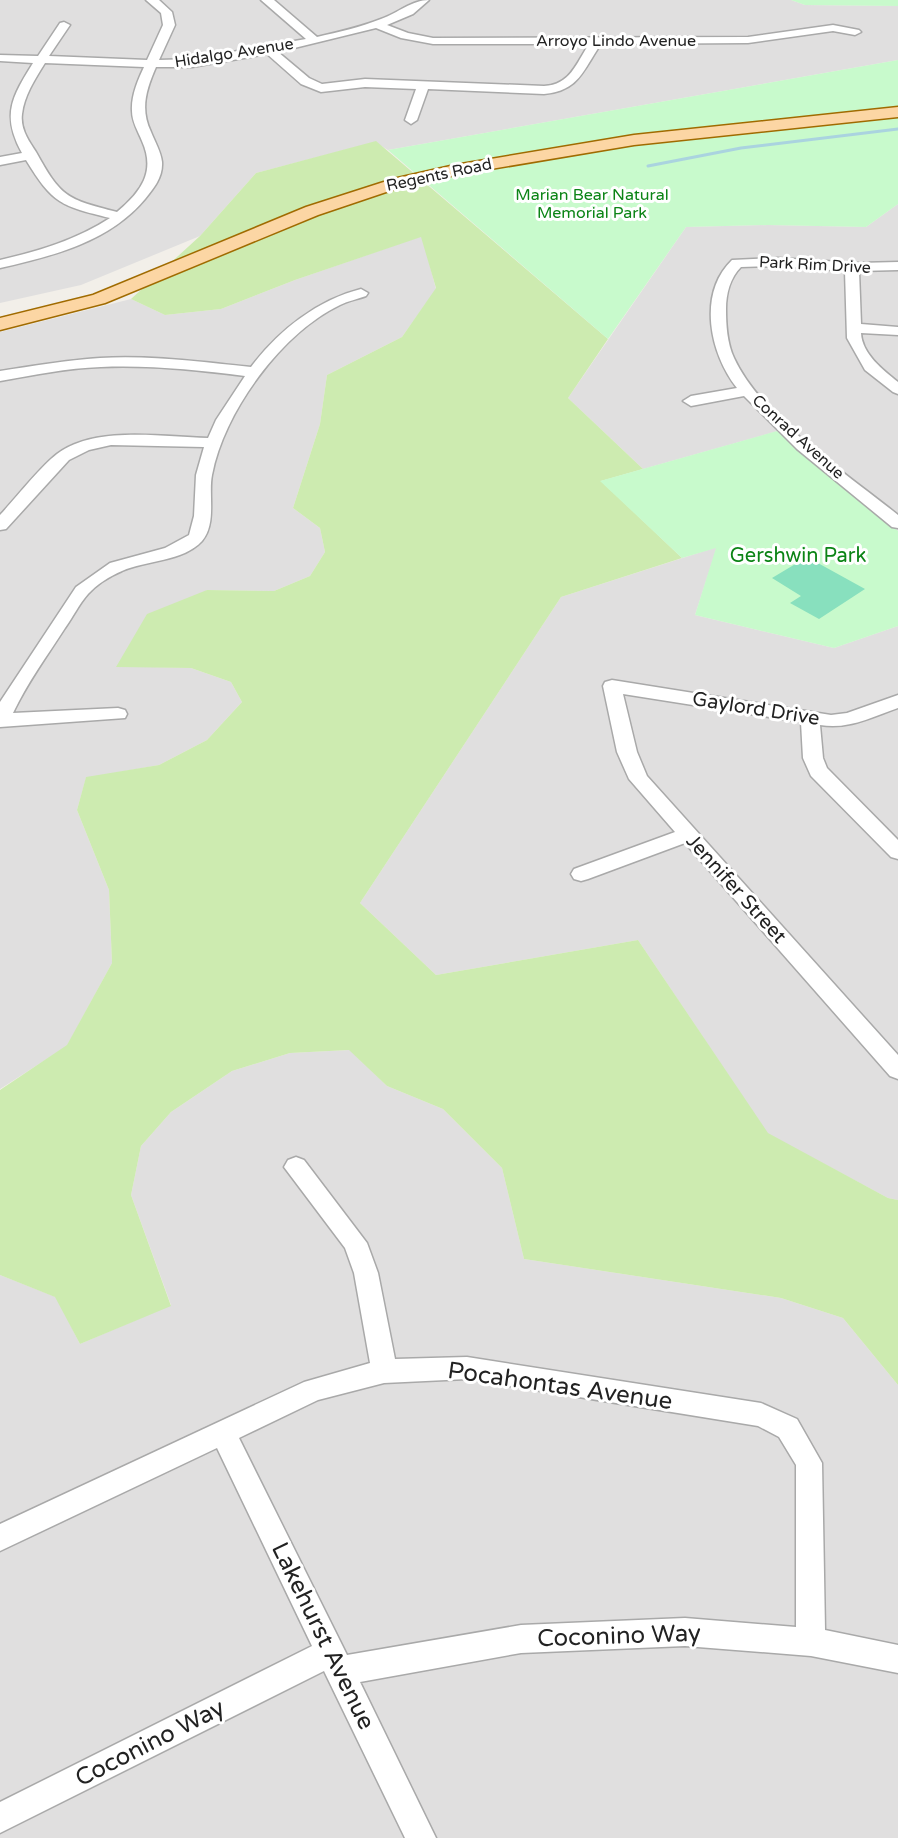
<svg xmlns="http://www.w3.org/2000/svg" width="898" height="1838" viewBox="0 0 898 1838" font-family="'Varela Round',sans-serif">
<rect width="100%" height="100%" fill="#f2efe9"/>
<path fill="#e0dfdf" d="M 0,0 L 791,0 L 805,5 L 898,6 L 898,60 L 388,150 L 375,142 L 256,173 L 200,236 L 81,285 L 0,303 Z
M 898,204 L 898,531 L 778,431 L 643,469 L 568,398 L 686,227 L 768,225 L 866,227 Z
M 422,236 L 436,289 L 402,337 L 327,375 L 320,424 L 293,508 L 320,528 L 325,552 L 310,576 L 274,591 L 207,590 L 117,666 L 191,668 L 231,682 L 242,702 L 207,740 L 159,765 L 86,778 L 77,810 L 109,890 L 112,963 L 67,1046 L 0,1089 L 0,332 L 131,299 L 165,315 L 221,309 L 295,280 Z
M 717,547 L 695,615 L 834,648 L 898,626 L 898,1200 L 888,1198 L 768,1134 L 638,940 L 436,975 L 360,903 L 561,597 Z
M 350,1050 L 387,1086 L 443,1109 L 502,1168 L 524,1259 L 781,1298 L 843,1318 L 898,1385 L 898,1838 L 0,1838 L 0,1275 L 56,1297 L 80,1344 L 171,1305 L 131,1195 L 141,1146 L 171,1112 L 232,1071 L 290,1053 Z"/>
<path fill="#cdebb0" d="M 376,141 L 608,339 L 568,398 L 643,469 L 601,481 L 682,558 L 561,597 L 360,903 L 436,975 L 638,940 L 768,1133 L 888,1198 L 898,1200 L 898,1385 L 843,1318 L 781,1298 L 524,1259 L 502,1168 L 443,1109 L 387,1086 L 349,1050 L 290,1053 L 232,1071 L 171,1112 L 141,1146 L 131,1195 L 171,1306 L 80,1344 L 55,1297 L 0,1275 L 0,1090 L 67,1045 L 112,963 L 109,890 L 77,810 L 86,777 L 159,765 L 207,740 L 242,702 L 231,682 L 191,668 L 116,667 L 147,614 L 207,590 L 274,591 L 310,576 L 325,552 L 320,528 L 293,508 L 320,424 L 327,375 L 402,337 L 436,288 L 421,237 L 295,280 L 221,309 L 165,315 L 131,299 L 200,236 L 256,173 Z"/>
<path fill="#c8facc" d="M 791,0 L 898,0 L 898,6 L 805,5 Z
M 898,60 L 898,204 L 866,227 L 768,225 L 686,227 L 608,339 L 388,150 Z
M 777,431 L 898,531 L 898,626 L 834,648 L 695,615 L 716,548 L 682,558 L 600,481 Z"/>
<path fill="#88e0be" d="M 807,557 L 865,589 L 819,619 L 790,603 L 801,596 L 772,578 Z"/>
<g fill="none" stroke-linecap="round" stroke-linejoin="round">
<path stroke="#aad3df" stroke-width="3" d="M 648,166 L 741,148 L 898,129"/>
<g stroke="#a9a9a9" stroke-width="3">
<path id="minor" d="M 146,0 L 159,0 L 172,12 L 175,25 L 159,60 L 192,59 L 306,39 L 261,0 L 274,0 L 317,37 C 339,32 361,27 381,19 C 398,13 412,0 429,0 L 413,14 L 387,25 L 408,33 L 433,38 L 748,37 L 833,25 L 859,30 L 861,32 L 855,35 L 833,31 L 748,43 L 601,44 C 583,70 579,91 544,94 L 428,89 L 417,120 L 411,124 L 405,120 L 416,89 L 365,87 L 321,92 L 301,84 L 267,54 L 192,67 L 156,67 C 146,90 140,109 151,132 C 155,142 161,152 162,162 C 163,177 154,188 145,199 C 109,242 53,256 0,268 L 0,260 C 39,251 76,240 110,218 C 61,206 53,204 26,160 L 0,165 L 0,157 L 22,153 C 1,115 12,97 33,63 L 0,61 L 0,55 L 38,56 L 60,23 L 64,22 L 70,25 L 49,56 L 147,60 L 163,25 L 161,13 ZM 376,28 L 401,38 L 433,44 L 589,44 C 576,64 570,85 544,86 L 365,79 L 322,84 L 309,78 L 278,52 ZM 45,63 L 144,67 C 138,80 131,96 132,111 C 132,122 138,131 142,141 C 156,172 141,192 117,212 C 66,199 61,197 36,152 C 29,141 20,129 22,114 C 24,96 35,79 45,63 Z
M 777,258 L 858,263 L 898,262 L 898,270 L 859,271 L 861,324 L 898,327 L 898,335 L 861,333 C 862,354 883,370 898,382 L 898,394 L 893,392 L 865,370 L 847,338 L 845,271 L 777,266 L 741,267 C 730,278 726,294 726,309 C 726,325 727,343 734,358 C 761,417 847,474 898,515 L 898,528 L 892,527 L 797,449 L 744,396 L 691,406 L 683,401 L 691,396 L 737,388 C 710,354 697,294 732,260 Z
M 361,289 L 368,293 L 366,296 C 358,299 348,301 340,305 C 282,333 224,411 212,475 C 208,495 217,523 202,541 C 183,562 146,560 122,571 C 110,576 96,585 88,594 C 79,604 73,617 65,628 C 47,656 27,683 13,713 L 118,708 L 125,710 L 127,714 L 125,718 L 0,727 L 0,702 L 76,587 L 110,563 L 165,548 L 189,535 L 194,516 L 196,475 L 204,447 L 111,445 L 89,450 L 69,460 L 6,529 L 0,530 L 0,515 C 16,498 40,467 57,454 C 95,425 164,437 208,438 L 216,420 L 245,376 C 197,370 149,365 101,367 C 67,368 34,375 0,381 L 0,371 C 33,366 66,360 100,358 C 151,355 201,362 251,367 C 278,331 317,300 361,289 Z
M 612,680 L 831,715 L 847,713 L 898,695 L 898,708 C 872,717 848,730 820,725 L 823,758 L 827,768 L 898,840 L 898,859 L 891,857 L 811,776 L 803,758 L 801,722 L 623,694 L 637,752 L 647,776 L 898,1055 L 898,1079 L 890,1076 L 685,843 L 588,879 L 581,881 L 574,879 L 571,874 L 574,869 L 675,832 L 629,779 L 617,752 L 603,686 L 605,682 Z
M 296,1157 L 304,1160 L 367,1243 L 378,1273 L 395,1359 L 467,1357 L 761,1403 L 797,1419 L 822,1463 L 825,1630 L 898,1645 L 898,1673 L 811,1656 L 685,1646 L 521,1653 L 360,1682 L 436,1838 L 405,1838 L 324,1671 L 0,1833 L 0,1802 L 312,1646 L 217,1448 L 0,1551 L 0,1524 L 304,1382 L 370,1363 L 354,1273 L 345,1248 L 284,1167 L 288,1160 ZM 467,1379 L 758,1426 L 779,1437 L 796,1465 L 796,1627 L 685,1618 L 521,1625 L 347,1655 L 239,1438 L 318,1400 L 384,1383 Z"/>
</g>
<g stroke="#a06b00" stroke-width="3">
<path id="major" d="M 898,107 L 898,117 L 634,145 L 455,175 L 398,188 L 318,215 L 105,303 L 0,330 L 0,318 L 93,295 L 306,207 L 393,179 L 455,165 L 634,135 Z"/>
</g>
<use href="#minor" fill="#fff" fill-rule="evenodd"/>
<use href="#major" fill="#fcd6a4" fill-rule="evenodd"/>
</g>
<g text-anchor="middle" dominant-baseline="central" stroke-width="6" stroke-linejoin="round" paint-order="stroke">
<g font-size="16" fill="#222" stroke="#fff">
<text x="616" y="41">Arroyo Lindo Avenue</text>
<text transform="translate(234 53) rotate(-9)">Hidalgo Avenue</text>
<text transform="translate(439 175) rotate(-12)">Regents Road</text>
<text transform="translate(815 265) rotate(3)">Park Rim Drive</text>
<text transform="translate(798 437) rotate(42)">Conrad Avenue</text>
</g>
<g font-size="16" fill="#0c8416" stroke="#fff">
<text x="592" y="195">Marian Bear Natural<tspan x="592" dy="18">Memorial Park</tspan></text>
</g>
<g font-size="20" fill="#0c8416" stroke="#fff">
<text x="798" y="556">Gershwin Park</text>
</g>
<g font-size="20" fill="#222" stroke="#fff">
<text transform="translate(756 709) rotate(9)">Gaylord Drive</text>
<text transform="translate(736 889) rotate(48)">Jennifer Street</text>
</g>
<g font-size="24" fill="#222" stroke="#fff">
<text transform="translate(560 1386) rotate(8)">Pocahontas Avenue</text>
<text transform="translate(323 1636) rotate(64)">Lakehurst Avenue</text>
<text transform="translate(619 1636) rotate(-2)">Coconino Way</text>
<text transform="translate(150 1743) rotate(-27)">Coconino Way</text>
</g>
</g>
</svg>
